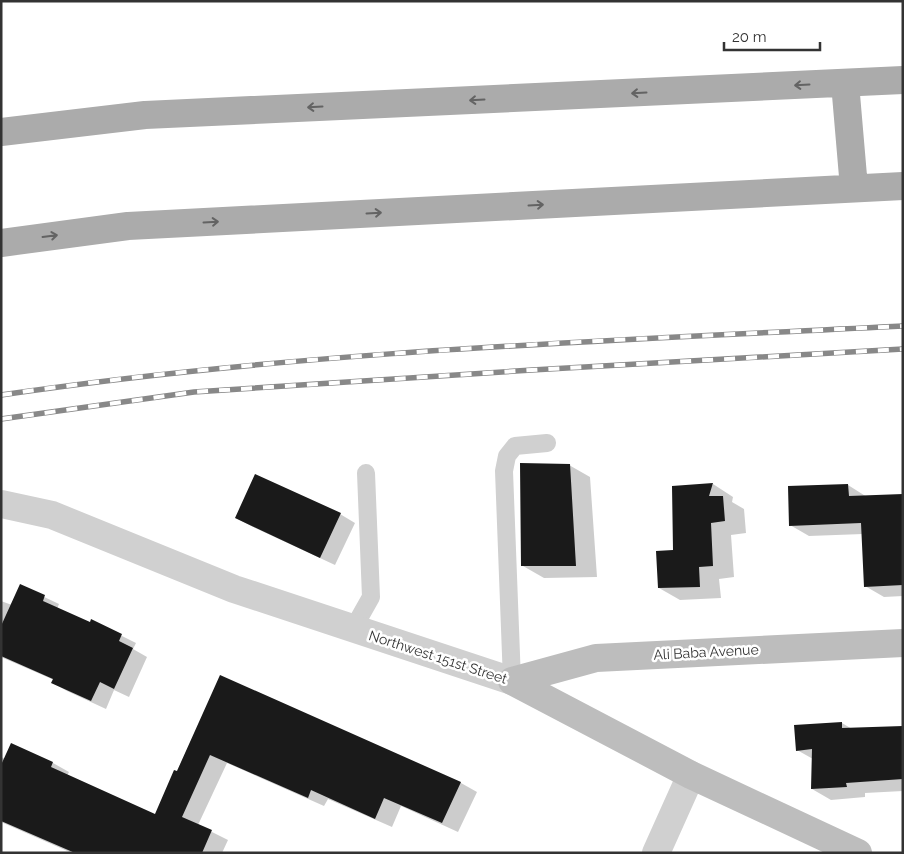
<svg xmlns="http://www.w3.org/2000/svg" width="904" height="854" viewBox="0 0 904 854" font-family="Raleway,sans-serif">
<rect width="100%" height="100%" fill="#fff"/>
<path fill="#0003" d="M 569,465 L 590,477 L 597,577 L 544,578 L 523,566 Z
M 713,484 L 733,497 L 732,502 L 744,509 L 746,533 L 731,535 L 734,577 L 719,579 L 721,598 L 680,600 L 659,588 L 674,552 Z
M 848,485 L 867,497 L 903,495 L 903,596 L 884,597 L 865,586 L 863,534 L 809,536 L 790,525 L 789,487 Z
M 340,514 L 355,523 L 335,565 L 251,526 L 236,518 Z
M 21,586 L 59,604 L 57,609 L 91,624 L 92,621 L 136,643 L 133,649 L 147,657 L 129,697 L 114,690 L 106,709 L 67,691 L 53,683 L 54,680 L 1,657 L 1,601 L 12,605 Z
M 221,677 L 461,783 L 477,792 L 458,832 L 401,806 L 392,827 L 328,799 L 324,806 L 227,763 L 198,825 L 228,840 L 222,853 L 72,853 L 1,822 L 1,757 L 5,759 L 12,745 L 53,763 L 69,772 L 67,776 L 156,816 Z
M 842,723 L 852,729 L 903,727 L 903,791 L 865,793 L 865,797 L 831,800 L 812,789 L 813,759 L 797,750 Z"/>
<path fill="#1a1a1a" d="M 520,463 L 570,464 L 576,566 L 521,566 Z
M 255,474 L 341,513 L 320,558 L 235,518 Z
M 713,483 L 709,496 L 723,496 L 725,521 L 711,523 L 713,566 L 699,567 L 700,587 L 658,588 L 656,551 L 673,550 L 672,486 Z
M 848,484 L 849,496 L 903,494 L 903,585 L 864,587 L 861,523 L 789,526 L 788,486 Z
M 20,584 L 45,595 L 43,601 L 90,622 L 91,619 L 122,634 L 119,641 L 133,648 L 114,689 L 100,682 L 91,701 L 51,683 L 53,679 L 1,656 L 1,626 Z
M 220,675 L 461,782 L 442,823 L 384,798 L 375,819 L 311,790 L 308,798 L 210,755 L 182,817 L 212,830 L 202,853 L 75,853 L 1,821 L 1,765 L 11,743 L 53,762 L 51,767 L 155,814 L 174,770 L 177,771 Z
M 842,722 L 842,728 L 903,726 L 903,779 L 846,783 L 847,787 L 811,789 L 812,749 L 796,751 L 794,725 Z"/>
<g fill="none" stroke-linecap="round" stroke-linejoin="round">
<path stroke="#d0d0d0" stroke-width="18" d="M 353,629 L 371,597 L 366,473
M 512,681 L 504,471 L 507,456 L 515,446 L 547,443"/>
<path stroke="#d0d0d0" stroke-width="28" d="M 1,504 L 52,515 L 234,589 L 512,681
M 656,853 L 691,775"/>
<path stroke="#bdbdbd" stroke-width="28" d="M 512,681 L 596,658 L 903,643
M 512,681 L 691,775 L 858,853"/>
<path stroke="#ababab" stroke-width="28" d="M 845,83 L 854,188
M 1,132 L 145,115 L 903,80
M 1,243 L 128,226 L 903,186"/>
<g stroke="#888" stroke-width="5.5">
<path id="rail" d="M 1,395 C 300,351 602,341 903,326
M 1,419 L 194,392 L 532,370 L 903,349"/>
</g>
<use href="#rail" stroke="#fff" stroke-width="4" stroke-dasharray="11" stroke-linecap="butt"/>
</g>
<defs><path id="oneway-shaft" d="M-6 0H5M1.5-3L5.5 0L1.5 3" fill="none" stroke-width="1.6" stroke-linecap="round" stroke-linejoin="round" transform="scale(1.25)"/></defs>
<g stroke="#636363">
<use href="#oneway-shaft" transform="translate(802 85) rotate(177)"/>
<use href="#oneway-shaft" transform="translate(639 93) rotate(177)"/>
<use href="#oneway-shaft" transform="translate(477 100) rotate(177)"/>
<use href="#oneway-shaft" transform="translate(315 107) rotate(177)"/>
<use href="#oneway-shaft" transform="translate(536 205) rotate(-3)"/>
<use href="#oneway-shaft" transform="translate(374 213) rotate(-3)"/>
<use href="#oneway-shaft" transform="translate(211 222) rotate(-3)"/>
<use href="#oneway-shaft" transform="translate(50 236) rotate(-7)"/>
</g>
<g text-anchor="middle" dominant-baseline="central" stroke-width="5" stroke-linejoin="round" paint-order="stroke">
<g font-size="14" fill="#333" stroke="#fff">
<text transform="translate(706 652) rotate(-3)">Ali Baba Avenue</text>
<text transform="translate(438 657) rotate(18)">Northwest 151st Street</text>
</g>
</g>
<rect width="904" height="854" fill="none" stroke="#333333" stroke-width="5"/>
<path d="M724 42v8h96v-8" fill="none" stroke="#333333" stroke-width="2.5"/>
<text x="732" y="42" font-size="15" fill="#333333" stroke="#ffffff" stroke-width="4" paint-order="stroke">20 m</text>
</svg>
